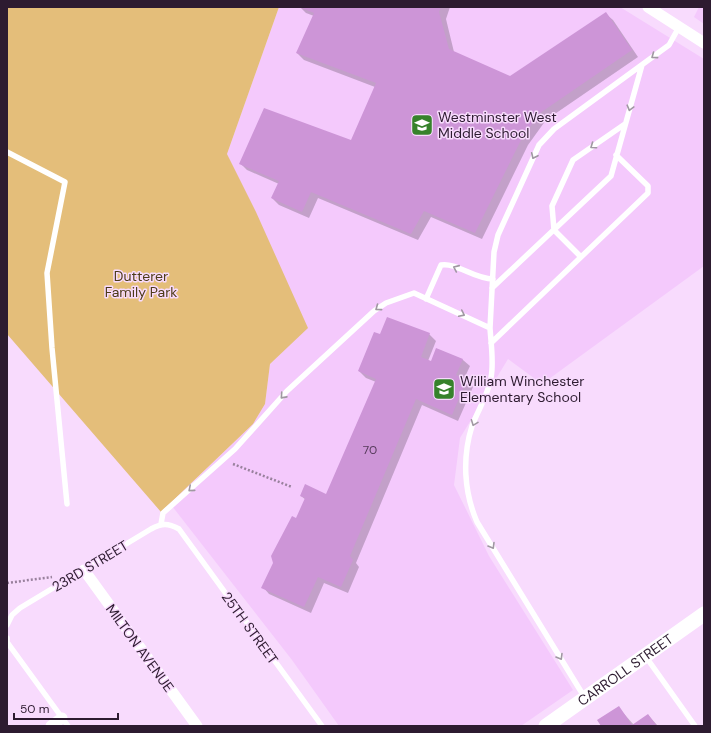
<svg xmlns="http://www.w3.org/2000/svg" width="711" height="733" viewBox="0 0 711 733" font-family="'DM Sans',sans-serif">
<rect width="100%" height="100%" fill="#f8dbfd"/>
<path fill="#f4c9fc" d="M 279,7 L 620,7 L 704,59 L 704,266 L 542,384 L 508,359 L 460,438 L 454,485 L 489,556 L 573,690 L 521,726 L 339,726 L 292,660 L 172,506 L 200,475 L 253,424 L 265,404 L 270,364 L 307,328 L 227,154 Z
M 699,7 L 704,7 L 704,24 L 694,17 Z"/>
<path fill="#e4be7a" d="M 7,7 L 279,7 L 227,154 L 256,212 L 308,328 L 270,364 L 265,404 L 253,424 L 161,512 L 7,334 Z"/>
<path fill="#0003" d="M 300,7 L 450,7 L 446,19 L 454,52 L 510,77 L 606,14 L 613,20 L 638,57 L 546,120 L 528,145 L 482,239 L 431,217 L 418,240 L 318,198 L 309,218 L 279,205 L 272,198 L 279,184 L 247,170 L 241,164 L 352,141 L 375,87 L 304,60 L 297,53 L 314,16 L 306,13 Z
M 429,334 L 436,341 L 428,361 L 432,363 L 437,349 L 463,360 L 470,366 L 464,379 L 473,387 L 458,421 L 422,405 L 356,563 L 359,567 L 348,593 L 324,583 L 311,613 L 269,594 L 263,587 L 306,500 L 301,496 L 327,495 L 376,382 L 366,378 L 359,371 L 380,335 Z
M 618,707 L 634,725 L 648,715 L 658,726 L 603,726 Z"/>
<path fill="#cd95d7" d="M 299,7 L 441,7 L 439,12 L 449,49 L 510,76 L 606,12 L 632,50 L 540,113 L 522,138 L 475,233 L 424,211 L 411,234 L 311,192 L 302,212 L 271,198 L 279,181 L 239,164 L 264,108 L 351,140 L 376,83 L 296,53 L 314,13 Z
M 387,317 L 430,333 L 421,357 L 431,361 L 436,348 L 463,359 L 456,375 L 467,379 L 452,415 L 416,399 L 350,556 L 353,560 L 341,587 L 318,577 L 304,607 L 261,588 L 273,563 L 271,556 L 292,516 L 296,518 L 305,498 L 300,496 L 305,484 L 326,494 L 376,379 L 358,371 L 374,332 L 380,334 Z
M 619,706 L 632,725 L 648,714 L 657,726 L 601,726 L 597,720 Z"/>
<g fill="none" stroke-linecap="round" stroke-linejoin="round">
<path stroke="#99819d" stroke-width="2.5" stroke-dasharray="2 2" stroke-linecap="butt" d="M 233,464 L 292,487
M 7,583 L 52,577"/>
<path stroke="#fff" stroke-width="5.5" d="M 7,152 L 65,182 L 47,273 L 52,348 L 67,504
M 581,257 L 554,230 L 552,206 L 573,160 L 625,124
M 492,288 L 611,176 L 642,65
M 426,299 L 441,265 C 456,262 474,279 493,279
M 490,328 L 494,252 L 498,235 L 539,145 L 554,129 L 669,45 L 679,27
M 491,343 L 648,193 L 648,186 L 616,155
M 161,524 L 163,513 L 235,449 L 287,391 L 374,311 L 386,303 L 414,293 L 490,328 C 491,344 494,362 491,378 C 488,395 478,410 472,426 C 462,458 464,492 477,522 L 585,698
M 7,625 L 12,615 L 20,608 L 151,529 C 162,523 168,523 179,529 L 322,726
M 7,638 L 7,642 L 68,726
M 646,657 L 695,726"/>
<path stroke="#fff" stroke-width="11" d="M 648,7 L 704,43
M 84,570 L 197,726
M 51,726 L 62,718"/>
<path stroke="#fff" stroke-width="15" id="s1" d="M 546,726 L 704,614"/>
</g>
<defs><path id="oneway-chevron" d="M-2-3.5L2.5 0L-2 3.5" fill="none" stroke-width="1.6" stroke-linecap="round" stroke-linejoin="round"/></defs>
<g stroke="#a098a2">
<use href="#oneway-chevron" transform="translate(654 56) rotate(144)"/>
<use href="#oneway-chevron" transform="translate(630 108) rotate(105)"/>
<use href="#oneway-chevron" transform="translate(593 146) rotate(145)"/>
<use href="#oneway-chevron" transform="translate(534 156) rotate(115)"/>
<use href="#oneway-chevron" transform="translate(456 268) rotate(-156)"/>
<use href="#oneway-chevron" transform="translate(378 308) rotate(144)"/>
<use href="#oneway-chevron" transform="translate(462 314) rotate(26)"/>
<use href="#oneway-chevron" transform="translate(283 396) rotate(132)"/>
<use href="#oneway-chevron" transform="translate(474 423) rotate(111)"/>
<use href="#oneway-chevron" transform="translate(191 489) rotate(139)"/>
<use href="#oneway-chevron" transform="translate(492 546) rotate(59)"/>
<use href="#oneway-chevron" transform="translate(560 657) rotate(59)"/>
</g>
<defs>
<g id="school-square" transform="scale(1.15)"><rect x="-9" y="-9" width="18" height="18" rx="4" fill="#36822b" stroke="#f8dbfd"/><path d="M0-5L7-2L0 1L-7-2ZM-4 1L0 2.5L4 1V4Q0 6-4 4Z" fill="#fff"/></g>
</defs>
<g fill-rule="evenodd">
<use href="#school-square" x="422" y="125"/>
<use href="#school-square" x="444" y="389"/>
</g>
<g text-anchor="middle" dominant-baseline="central" stroke-width="3" stroke-linejoin="round" paint-order="stroke">
<g font-size="12" fill="#553a5a">
<text x="370" y="450">70</text>
</g>
<g font-size="14" fill="#2d1b30" stroke="#f8dbfd" text-anchor="start">
<text x="438" y="117">Westminster West<tspan x="438" dy="16">Middle School</tspan></text>
<text x="460" y="381">William Winchester<tspan x="460" dy="16">Elementary School</tspan></text>
</g>
<g font-size="14" fill="#4d3b18" stroke="#f8dbfd">
<text x="141" y="276">Dutterer<tspan x="141" dy="16">Family Park</tspan></text>
</g>
<g font-size="14" fill="#2d1b30" stroke="#f8dbfd">
<text transform="translate(90 566) rotate(-31)">23RD STREET</text>
<text transform="translate(250 628) rotate(54)">25TH STREET</text>
<text transform="translate(140 648) rotate(54)">MILTON AVENUE</text>
<text stroke="none"><textPath href="#s1" startOffset="97">CARROLL STREET</textPath></text>
</g>
</g>
<rect width="711" height="733" fill="none" stroke="#2d1b30" stroke-width="16"/>
<path d="M14 713v6h104v-6" fill="none" stroke="#2d1b30" stroke-width="2"/>
<text x="20" y="713" font-size="12" fill="#2d1b30" stroke="#f8dbfd" stroke-width="3" paint-order="stroke">50 m</text>
</svg>
